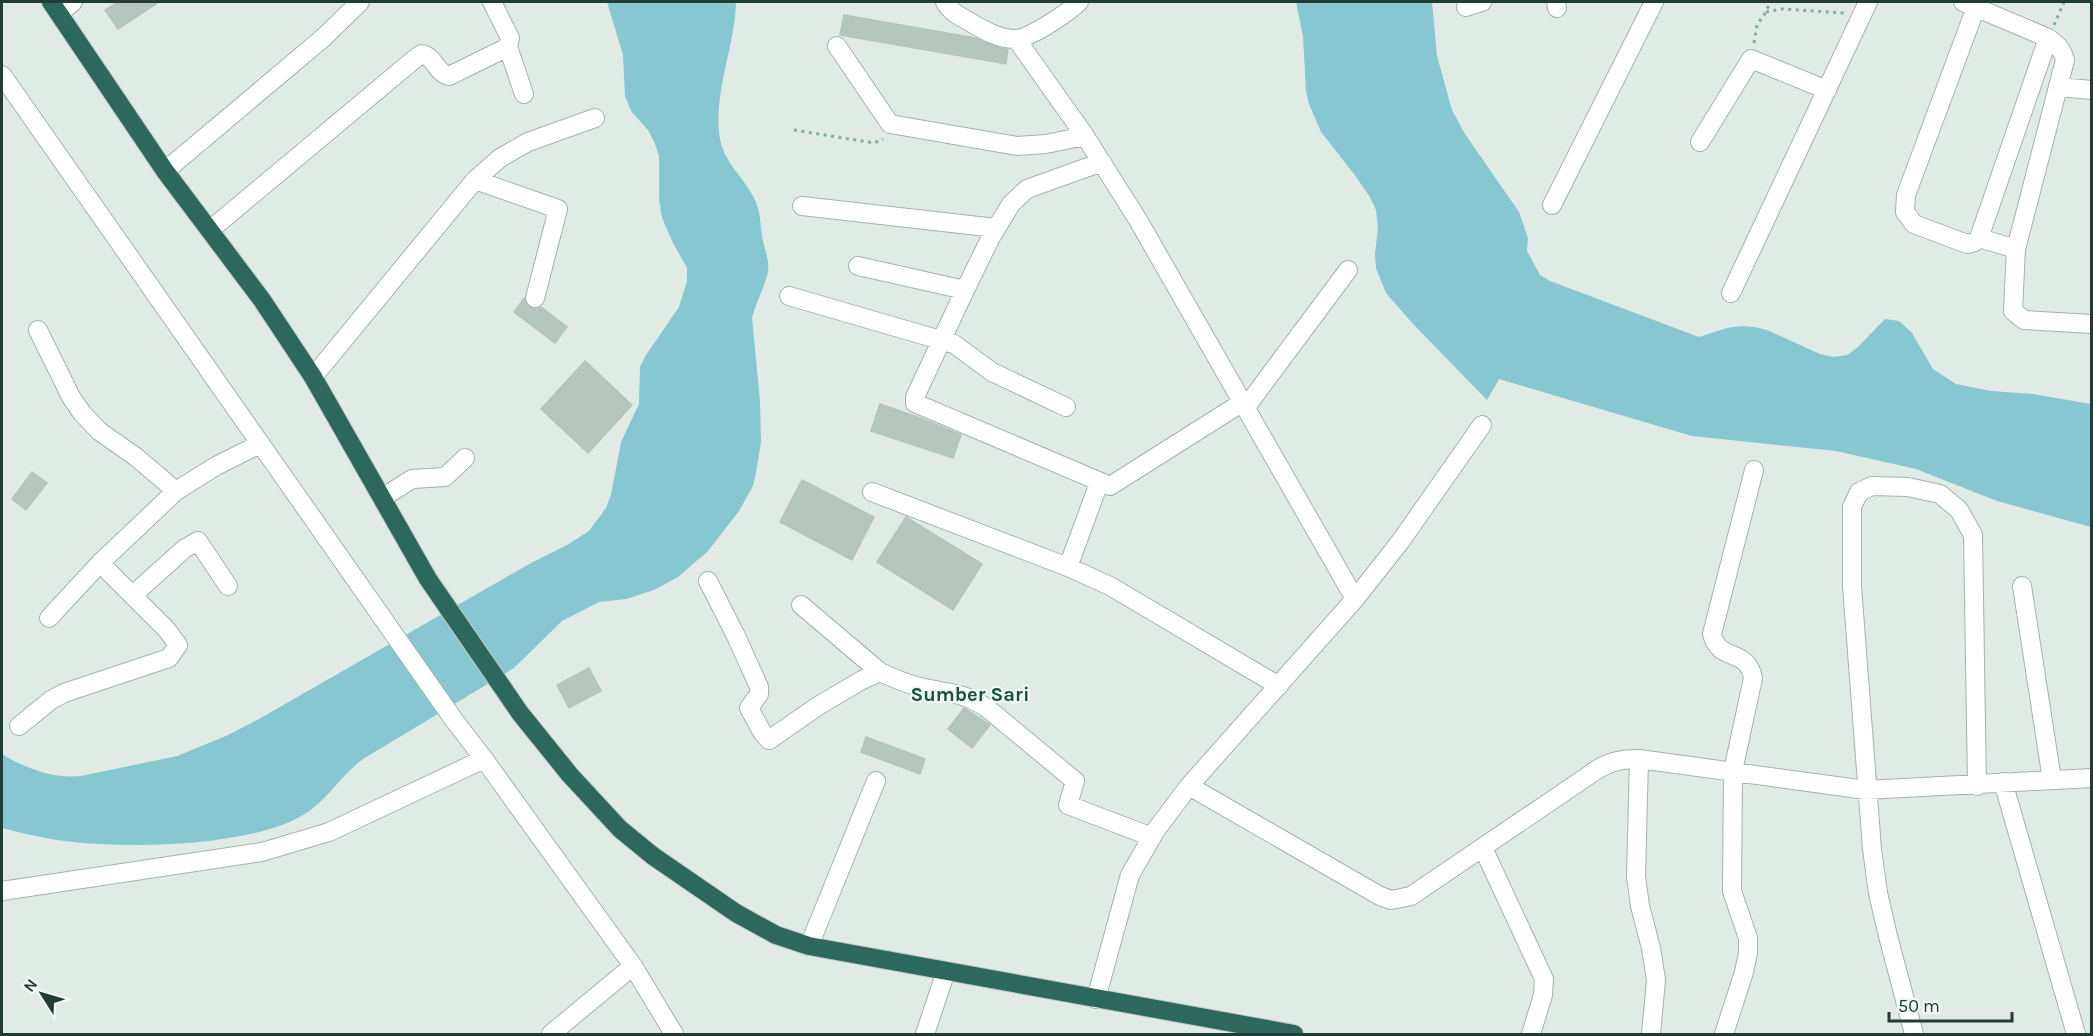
<svg xmlns="http://www.w3.org/2000/svg" width="2093" height="1036" viewBox="0 0 2093 1036" font-family="Karla,sans-serif">
<rect width="100%" height="100%" fill="#e0ebe6"/>
<path fill="#87c7d1" d="M 607,2 L 736,2 C 735,45 715,88 719,132 C 722,162 740,172 753,196 C 760,209 760,220 762,235 C 763,246 770,260 768,271 C 765,287 756,302 752,318 L 760,401 L 761,442 L 756,473 L 753,486 L 739,511 L 708,551 L 678,577 L 654,590 L 626,599 L 599,602 L 562,621 L 514,668 L 363,759 C 341,775 327,801 303,815 C 249,848 113,850 51,839 C 34,836 18,832 2,828 L 2,754 C 24,768 54,779 81,776 L 177,756 L 226,736 L 259,719 L 531,563 L 567,545 L 589,531 L 606,508 L 611,495 L 621,442 L 639,404 L 640,367 L 646,355 L 679,307 L 687,281 L 687,268 L 673,243 L 662,218 L 659,199 L 659,156 L 655,144 L 648,130 L 631,111 L 625,96 L 623,55 Z
M 1296,2 L 1432,2 L 1437,56 L 1452,110 L 1465,134 L 1519,212 L 1528,238 L 1527,251 L 1540,275 L 1550,281 L 1699,337 L 1727,328 L 1741,326 L 1754,327 L 1767,330 L 1820,354 L 1833,357 L 1847,355 L 1857,348 L 1885,319 L 1899,321 L 1912,333 L 1933,369 L 1956,384 L 1991,391 L 2033,394 L 2091,404 L 2091,527 L 1997,501 L 1916,469 L 1836,451 L 1692,436 L 1499,379 L 1487,400 L 1413,324 L 1386,293 L 1376,268 L 1375,254 L 1378,228 L 1376,210 L 1370,197 L 1354,174 L 1321,132 L 1309,104 L 1306,91 L 1303,36 Z"/>
<path fill="#b5c6bf" stroke="#b2c5bd" stroke-width="1.5" d="M 118,2 L 159,2 L 118,29 L 105,10 Z
M 844,15 L 975,38 L 993,46 L 1008,50 L 1006,64 L 840,35 Z
M 524,298 L 528,306 L 533,309 L 541,307 L 567,327 L 555,343 L 514,312 Z
M 585,361 L 632,405 L 588,453 L 541,409 Z
M 880,404 L 923,419 L 961,435 L 953,458 L 871,431 Z
M 32,472 L 47,483 L 26,510 L 12,499 Z
M 802,480 L 874,517 L 852,560 L 780,522 Z
M 906,517 L 982,564 L 953,610 L 877,562 Z
M 589,668 L 601,691 L 569,708 L 557,685 Z
M 964,708 L 990,725 L 972,748 L 948,729 Z
M 866,737 L 925,759 L 920,774 L 861,752 Z"/>
<g fill="none" stroke-linecap="round" stroke-linejoin="round">
<g stroke="#a3b3ad" stroke-width="20">
<path id="minor" d="M 492,2 L 510,38 L 508,47 L 524,94
M 945,2 C 950,12 961,17 970,22 C 983,30 999,39 1014,39 C 1028,40 1069,12 1079,2
M 1556,2 L 1557,8
M 1963,2 L 2048,38 C 2057,44 2062,49 2065,60 L 2016,249 L 2013,311 L 2024,320 L 2092,324
M 1466,7 L 1482,2
M 1976,7 L 1906,195 L 1905,212 L 1914,224 L 1967,244 L 1975,242 L 1979,238 L 2048,38
M 60,13 L 73,2
M 1017,40 L 1085,136 L 1138,220 L 1355,599
M 837,46 L 890,124 L 1017,146 L 1046,144 L 1085,136
M 2,75 L 454,720 L 484,759 L 633,966 L 674,1034
M 2058,87 L 2092,90
M 1700,142 L 1751,59 L 1827,90
M 1102,162 L 1027,189 L 1011,204 L 991,237 L 965,290 L 915,397 L 915,403 L 1110,486 L 1243,402
M 165,171 L 323,38 L 360,2
M 475,180 L 558,209 L 535,298
M 1552,205 L 1654,2
M 802,206 L 996,228
M 210,230 L 417,57 L 422,54 C 435,57 436,73 449,76 L 508,47
M 1979,238 L 2016,249
M 858,266 L 965,290
M 1731,293 L 1868,2
M 789,296 L 954,344 L 992,372 L 1066,407
M 38,330 L 71,397 L 82,413 L 99,431 L 136,457 L 176,491
M 313,377 L 475,180 L 500,158 L 528,142 L 595,118
M 1246,407 L 1348,270
M 872,492 L 1068,567 L 1110,586 L 1279,686
M 382,498 L 412,479 L 445,477 L 465,458
M 1068,567 L 1099,483
M 708,581 L 736,636 L 759,687 L 759,694 L 749,708 L 762,732 L 769,740 L 818,706 L 862,680 L 880,672 C 893,678 906,684 920,687 C 949,694 961,691 987,708 L 1075,781 L 1068,805 L 1152,837
M 2022,586 L 2052,780
M 133,595 L 184,549 L 198,541 L 228,586
M 801,605 L 880,672
M 49,618 L 100,563 L 176,491 L 216,466 L 260,444
M 19,726 L 51,700 L 64,693 L 169,658 L 178,645 L 167,630 L 100,563
M 1639,759 L 1636,877 L 1640,906 L 1651,948 L 1656,980 L 1651,1034
M 2003,782 L 2076,1034
M 1189,786 L 1380,896 L 1391,900 L 1411,896 L 1598,769 C 1611,761 1623,759 1639,759 L 1866,790 L 2092,778
M 1483,848 L 1544,979 L 1543,995 L 1531,1034
M 2,891 L 262,852 L 329,832 L 484,759
M 809,946 L 876,781
M 1096,999 L 1130,875 L 1156,830 L 1189,786 L 1355,599 L 1400,542 L 1482,425
M 551,1034 L 633,966
M 925,1034 L 946,971
M 1724,1034 L 1744,972 L 1748,953 L 1748,938 L 1732,891 L 1733,771 L 1753,678 C 1747,647 1719,663 1712,634 L 1754,470
M 1914,1034 L 1888,936 L 1878,893 L 1872,849 L 1852,586 L 1852,507 L 1859,492 L 1872,486 L 1908,487 L 1940,494 L 1959,510 L 1973,535 L 1977,786"/>
</g>
<g stroke="#c1c8c6" stroke-width="20">
<path id="highway" d="M 51,2 L 165,171 L 262,300 L 313,377 L 428,579 L 520,713 L 570,775 L 620,829 L 653,856 L 736,913 L 776,935 L 809,946 L 1294,1034"/>
</g>
<path stroke="#80afa0" stroke-width="3" stroke-dasharray="3 4.5" stroke-linecap="butt" d="M 1766,12 L 1782,9 L 1845,13
M 2054,25 L 2064,2
M 1754,43 L 1757,25 L 1766,12 L 1770,2
M 794,130 L 874,143 L 883,139"/>
<use href="#minor" stroke="#fff" stroke-width="18"/>
<use href="#highway" stroke="#2c685b" stroke-width="18"/>
</g>
<g text-anchor="middle" dominant-baseline="central" stroke-width="4.5" stroke-linejoin="round" paint-order="stroke">
<g font-size="20" font-weight="bold" fill="#1c4e41" stroke="#f0f8f4">
<text x="970" y="694">Sumber Sari</text>
</g>
</g>
<rect width="2093" height="1036" fill="none" stroke="#203c34" stroke-width="6"/>
<g transform="translate(42 994) rotate(307)" stroke="#f0f8f4" stroke-width="4.5" paint-order="stroke">
<path d="M0-4.5L10 22L0 15L-10 22Z" fill="#203c34"/>
<text y="-9" font-size="16" font-weight="bold" text-anchor="middle" fill="#203c34">N</text>
</g>
<path d="M1889 1012v9h123v-9" fill="none" stroke="#203c34" stroke-width="3"/>
<text x="1898" y="1012" font-size="18" fill="#203c34" stroke="#f0f8f4" stroke-width="4.5" paint-order="stroke">50 m</text>
</svg>
